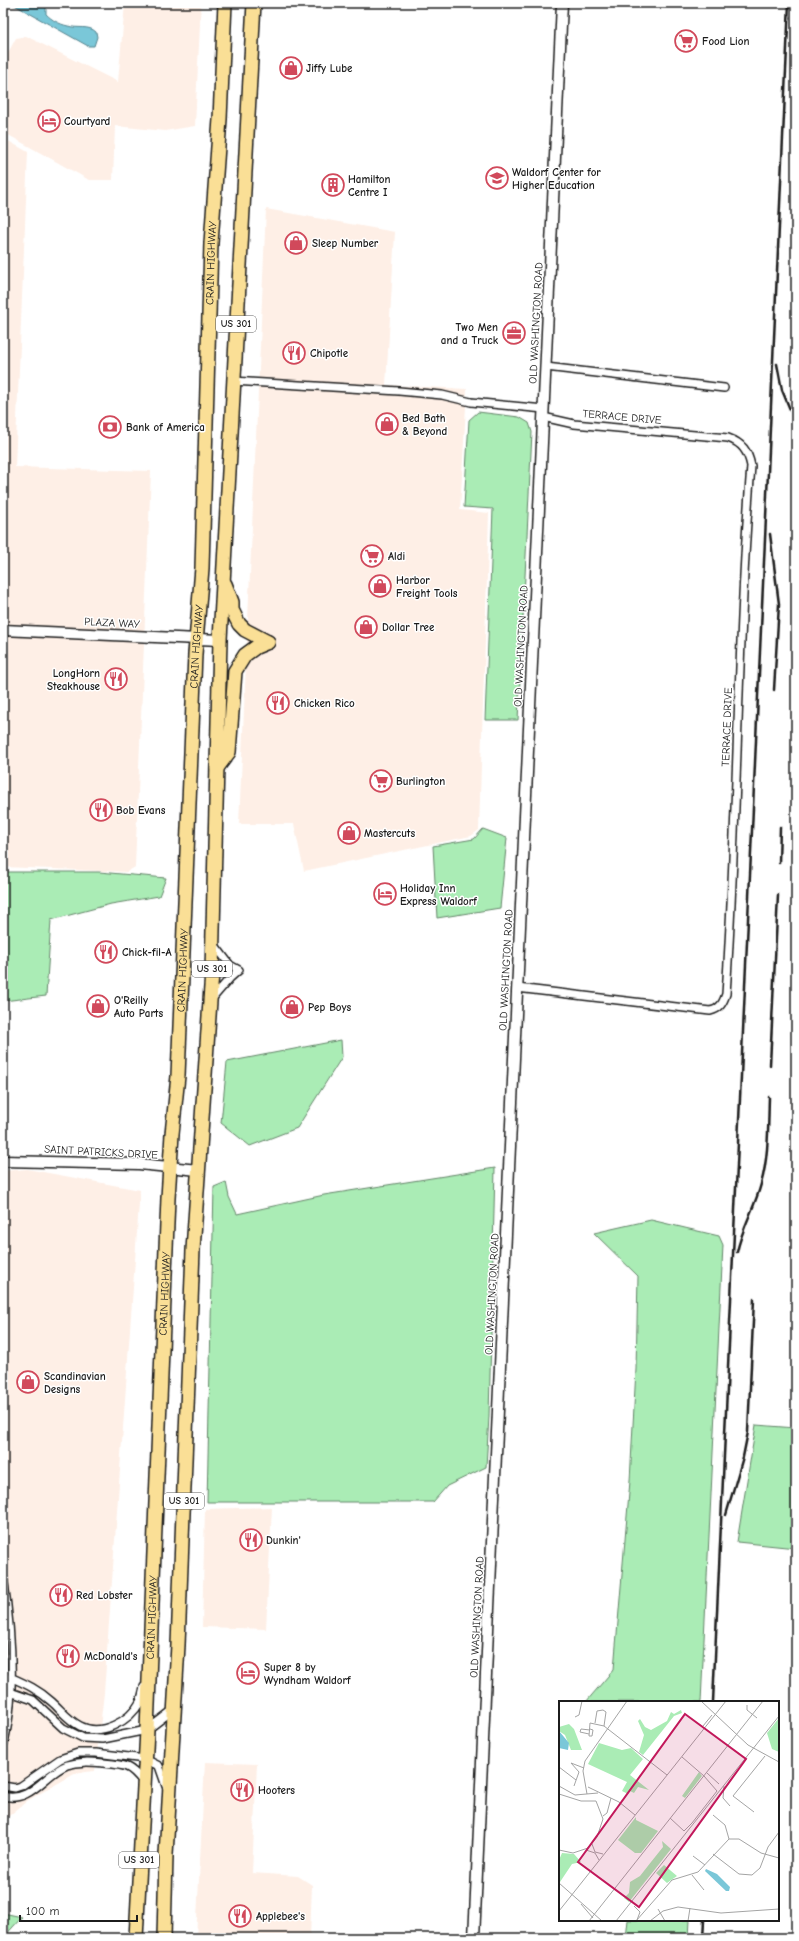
<svg xmlns="http://www.w3.org/2000/svg" width="799" height="1941" viewBox="0 0 799 1941" font-family="'Comic Neue',sans-serif">
<rect width="100%" height="100%" fill="#fff"/>
<filter id="ink" filterUnits="userSpaceOnUse"><feTurbulence type="fractalNoise" baseFrequency=".025" numOctaves="2"/><feDisplacementMap in="SourceGraphic" scale="8" xChannelSelector="R" yChannelSelector="G"/><feConvolveMatrix kernelMatrix="1 2 1 2 8 2 1 2 1" color-interpolation-filters="sRGB"/></filter>
<g filter="url(#ink)">
<path fill="#feefe6" d="M 125,3 L 201,3 L 195,126 L 165,131 L 115,126 L 113,180 L 89,180 L 3,132 L 3,62 L 16,38 L 26,36 L 118,82 Z
M 3,138 L 28,152 L 15,467 L 151,471 L 135,867 L 127,872 L 3,867 Z
M 266,209 L 395,232 L 386,385 L 467,389 L 460,510 L 489,513 L 479,830 L 471,836 L 304,871 L 294,824 L 239,824 Z
M 27,1169 L 140,1190 L 104,1693 L 95,1771 L 76,1773 L 27,1801 L 3,1821 L 3,1171 Z
M 272,1507 L 266,1629 L 202,1627 L 205,1509 Z
M 205,1762 L 257,1764 L 252,1873 L 298,1876 L 312,1885 L 310,1938 L 196,1938 Z"/>
<path fill="#aaecb5" stroke="#638468" d="M 478,412 L 519,417 L 529,423 L 532,432 L 518,720 L 485,720 L 493,509 L 464,507 L 469,420 Z
M 483,829 L 507,838 L 500,908 L 437,918 L 433,846 L 474,839 Z
M 3,872 L 99,872 L 166,878 L 159,896 L 111,904 L 51,920 L 46,996 L 3,1001 Z
M 341,1040 L 342,1057 L 297,1128 L 250,1146 L 221,1123 L 227,1062 Z
M 495,1168 L 489,1417 L 486,1467 L 447,1486 L 433,1502 L 207,1502 L 214,1187 L 226,1182 L 229,1197 L 237,1214 L 324,1195 Z
M 651,1220 L 719,1236 L 723,1245 L 701,1702 L 586,1702 L 614,1669 L 630,1481 L 636,1369 L 638,1276 L 594,1233 Z
M 756,1425 L 796,1428 L 796,1548 L 737,1542 Z
M 3,1913 L 22,1917 L 3,1938 Z
M 628,1920 L 690,1920 L 689,1938 L 626,1938 Z"/>
<path fill="#7ac7d8" stroke="#54838d" d="M 11,3 L 46,3 L 46,14 C 52,20 59,24 68,26 C 77,29 89,25 96,32 L 97,37 L 94,46 L 88,46 Z"/>
<g fill="none" stroke-linecap="round" stroke-linejoin="round">
<g stroke="#1c1c1c" stroke-width="10">
<path id="street" d="M 546,367 L 724,388
M 233,381 L 399,391 L 442,395 L 471,402 L 544,409
M 517,988 L 710,1011 C 720,1009 723,1003 726,994 C 738,818 737,641 751,466 C 748,451 742,443 728,438 L 574,424 L 543,417
M 211,1000 L 230,978 L 239,970 L 230,965 L 214,944
M 3,1576 C 11,1628 17,1694 3,1746
M 10,1677 C 26,1684 39,1690 52,1702 C 61,1710 68,1720 80,1726 C 101,1737 130,1721 140,1702 C 142,1697 143,1692 144,1687
M 10,1692 L 33,1700 L 63,1728 L 83,1738 L 103,1739 L 147,1730 L 173,1710
M 3,1786 L 15,1788 L 21,1786 L 60,1759 L 78,1753 L 96,1753 L 145,1759 L 159,1766 L 166,1786
M 3,1796 C 31,1804 45,1773 67,1765 C 80,1761 91,1762 104,1763 C 125,1765 130,1765 143,1782"/>
</g>
<g stroke="#1c1c1c" stroke-width="13">
<path id="secondary" d="M 3,630 L 220,640
M 3,1161 L 139,1164 L 198,1170
M 474,1938 L 562,3"/>
</g>
<g stroke="#1c1c1c" stroke-width="16">
<g id="highway">
<path d="M 225,584 L 232,602 L 232,610 L 239,624 L 245,630 L 268,642"/>
<path d="M 217,768 L 229,752 L 235,671 L 245,655 L 256,647 L 268,642"/>
<path id="s1" d="M 136,1938 L 147,1730 L 168,1198 L 172,1134 L 178,1076 L 195,654 L 202,568 L 211,243 L 220,119 L 225,3"/>
<path d="M 164,1938 L 166,1855 L 178,1645 L 193,1250 L 212,972 L 220,640 L 254,3"/>
</g>
</g>
<use href="#street" stroke="#fff" stroke-width="7"/>
<use href="#secondary" stroke="#fff" stroke-width="10"/>
<use href="#highway" stroke="#fadf96" stroke-width="13"/>
<path stroke="#1c1c1c" stroke-width="2.5" d="M 777,364 L 782,390 L 796,424
M 770,534 L 779,604 L 774,690
M 779,863 L 780,827
M 770,1065 L 778,895
M 737,1252 C 742,1228 755,1207 761,1184 C 769,1156 768,1126 769,1097
M 726,1515 L 743,1457 L 748,1432 L 754,1299
M 713,1702 L 789,3
M 703,1938 L 704,1920"/>
</g>
</g>
<defs>
<g id="supermarket-ring" transform="scale(1.15)"><circle r="9.5" fill="#fff" stroke="#d1495b" stroke-width="1.5"/><path d="M-6-5.5h2.5l.6 2H6L4.5 2H-2.5L-4.4-4H-6ZM-1.5 3.2a1.3 1.3 0 1 0 .1 0ZM3 3.2a1.3 1.3 0 1 0 .1 0Z" fill="#d1495b"/></g>
<g id="shop-ring" transform="scale(1.15)"><circle r="9.5" fill="#fff" stroke="#d1495b" stroke-width="1.5"/><path d="M-5-2.5h2.3a2.7 3.5 0 0 1 5.4 0H5L5.5 6h-11ZM-1.5-2.5h3a1.5 2.3 0 0 0-3 0Z" fill="#d1495b"/></g>
<g id="hotel-ring" transform="scale(1.15)"><circle r="9.5" fill="#fff" stroke="#d1495b" stroke-width="1.5"/><path d="M-6-4.5h1.5V1H6V5H4.5V3h-9V5H-6ZM-4 0a1.8 1.8 0 1 1 3.6 0ZM.5 0V-2.5h3Q6-2.5 6 0Z" fill="#d1495b"/></g>
<g id="school-ring" transform="scale(1.15)"><circle r="9.5" fill="#fff" stroke="#d1495b" stroke-width="1.5"/><path d="M0-5L7-2L0 1L-7-2ZM-4 1L0 2.5L4 1V4Q0 6-4 4Z" fill="#d1495b"/></g>
<g id="building-ring" transform="scale(1.15)"><circle r="9.5" fill="#fff" stroke="#d1495b" stroke-width="1.5"/><path d="M-4-6H4V6H1V3H-1V6H-4ZM-2.5-4.3h1.7v1.8h-1.7ZM.8-4.3h1.7v1.8H.8ZM-2.5-1h1.7V.8h-1.7ZM.8-1h1.7V.8H.8Z" fill="#d1495b"/></g>
<g id="office-ring" transform="scale(1.15)"><circle r="9.5" fill="#fff" stroke="#d1495b" stroke-width="1.5"/><path d="M-6-3h4V-5.5h4V-3h4V5H-6ZM-1-4.5V-3h2v-1.5ZM-6 0V1H6V0Z" fill="#d1495b"/></g>
<g id="restaurant-ring" transform="scale(1.15)"><circle r="9.5" fill="#fff" stroke="#d1495b" stroke-width="1.5"/><path d="M-5-6h1v4h1v-4h1v4h1v-4h1v5L-1.5 .5V6h-2V.5L-5-1ZM5-6V6H3V1.5H1.5Q1.5-4 5-6Z" fill="#d1495b"/></g>
<g id="bank-ring" transform="scale(1.15)"><circle r="9.5" fill="#fff" stroke="#d1495b" stroke-width="1.5"/><path d="M-6-4H6V4H-6ZM0-2.3a2.3 2.3 0 1 0 0 4.6a2.3 2.3 0 1 0 0-4.6Z" fill="#d1495b"/></g>
</defs>
<g fill-rule="evenodd">
<use href="#supermarket-ring" x="686" y="41"/>
<use href="#shop-ring" x="291" y="68"/>
<use href="#hotel-ring" x="49" y="121"/>
<use href="#school-ring" x="497" y="178"/>
<use href="#building-ring" x="333" y="185"/>
<use href="#shop-ring" x="296" y="243"/>
<use href="#office-ring" x="514" y="333"/>
<use href="#restaurant-ring" x="294" y="353"/>
<use href="#shop-ring" x="387" y="424"/>
<use href="#bank-ring" x="110" y="427"/>
<use href="#supermarket-ring" x="372" y="556"/>
<use href="#shop-ring" x="380" y="586"/>
<use href="#shop-ring" x="366" y="627"/>
<use href="#restaurant-ring" x="116" y="679"/>
<use href="#restaurant-ring" x="278" y="703"/>
<use href="#supermarket-ring" x="381" y="781"/>
<use href="#restaurant-ring" x="101" y="810"/>
<use href="#shop-ring" x="349" y="833"/>
<use href="#hotel-ring" x="385" y="894"/>
<use href="#restaurant-ring" x="106" y="952"/>
<use href="#shop-ring" x="98" y="1006"/>
<use href="#shop-ring" x="292" y="1007"/>
<use href="#shop-ring" x="28" y="1382"/>
<use href="#restaurant-ring" x="251" y="1540"/>
<use href="#restaurant-ring" x="61" y="1595"/>
<use href="#restaurant-ring" x="68" y="1656"/>
<use href="#hotel-ring" x="248" y="1673"/>
<use href="#restaurant-ring" x="242" y="1790"/>
<use href="#restaurant-ring" x="240" y="1916"/>
</g>
<g text-anchor="middle" dominant-baseline="central" stroke-width="3" stroke-linejoin="round" paint-order="stroke">
<g fill="#fff" stroke="#606060" stroke-width="1">
<rect x="216" y="316" width="40" height="16" rx="3"/>
<rect x="192" y="961" width="40" height="16" rx="3"/>
<rect x="164" y="1493" width="40" height="16" rx="3"/>
<rect x="119" y="1852" width="40" height="16" rx="3"/>
</g>
<g font-size="10" font-weight="bold" fill="#1c1c1c">
<text x="236" y="324">US 301</text>
<text x="212" y="969">US 301</text>
<text x="184" y="1501">US 301</text>
<text x="139" y="1860">US 301</text>
</g>
<g font-size="11" font-weight="bold" fill="#1c1c1c" stroke="#fff" text-anchor="start">
<text x="702" y="41">Food Lion</text>
<text x="306" y="68">Jiffy Lube</text>
<text x="64" y="121">Courtyard</text>
<text x="512" y="172">Waldorf Center for<tspan x="512" dy="13">Higher Education</tspan></text>
<text x="348" y="179">Hamilton<tspan x="348" dy="13">Centre I</tspan></text>
<text x="312" y="243">Sleep Number</text>
<text x="498" y="327" text-anchor="end">Two Men<tspan x="498" dy="13">and a Truck</tspan></text>
<text x="310" y="353">Chipotle</text>
<text x="402" y="418">Bed Bath<tspan x="402" dy="13">&amp; Beyond</tspan></text>
<text x="126" y="427">Bank of America</text>
<text x="388" y="556">Aldi</text>
<text x="396" y="580">Harbor<tspan x="396" dy="13">Freight Tools</tspan></text>
<text x="382" y="627">Dollar Tree</text>
<text x="100" y="673" text-anchor="end">LongHorn<tspan x="100" dy="13">Steakhouse</tspan></text>
<text x="294" y="703">Chicken Rico</text>
<text x="396" y="781">Burlington</text>
<text x="116" y="810">Bob Evans</text>
<text x="364" y="833">Mastercuts</text>
<text x="400" y="888">Holiday Inn<tspan x="400" dy="13">Express Waldorf</tspan></text>
<text x="122" y="952">Chick-fil-A</text>
<text x="114" y="1000">O'Reilly<tspan x="114" dy="13">Auto Parts</tspan></text>
<text x="308" y="1007">Pep Boys</text>
<text x="44" y="1376">Scandinavian<tspan x="44" dy="13">Designs</tspan></text>
<text x="266" y="1540">Dunkin'</text>
<text x="76" y="1595">Red Lobster</text>
<text x="84" y="1656">McDonald's</text>
<text x="264" y="1667">Super 8 by<tspan x="264" dy="13">Wyndham Waldorf</tspan></text>
<text x="258" y="1790">Hooters</text>
<text x="256" y="1916">Applebee's</text>
</g>
<g font-size="11" fill="#1c1c1c" stroke="#fff">
<text stroke="none"><textPath href="#s1" startOffset="1677">CRAIN HIGHWAY</textPath></text>
<text transform="translate(536 323) rotate(-87)">OLD WASHINGTON ROAD</text>
<text transform="translate(622 417) rotate(5)">TERRACE DRIVE</text>
<text transform="translate(112 623) rotate(3)">PLAZA WAY</text>
<text transform="translate(521 646) rotate(-87)">OLD WASHINGTON ROAD</text>
<text stroke="none"><textPath href="#s1" startOffset="1293">CRAIN HIGHWAY</textPath></text>
<text transform="translate(727 727) rotate(-88)">TERRACE DRIVE</text>
<text transform="translate(506 970) rotate(-87)">OLD WASHINGTON ROAD</text>
<text stroke="none"><textPath href="#s1" startOffset="969">CRAIN HIGHWAY</textPath></text>
<text transform="translate(101 1152) rotate(3)">SAINT PATRICKS DRIVE</text>
<text stroke="none"><textPath href="#s1" startOffset="645">CRAIN HIGHWAY</textPath></text>
<text transform="translate(492 1294) rotate(-87)">OLD WASHINGTON ROAD</text>
<text transform="translate(477 1617) rotate(-87)">OLD WASHINGTON ROAD</text>
<text stroke="none"><textPath href="#s1" startOffset="321">CRAIN HIGHWAY</textPath></text>
</g>
</g>
<g transform="translate(559 1701)">
<rect width="220" height="220" fill="#fff"/>
<path d="M 122,9 L 123,12 L 115,15 L 84,54 L 80,51 L 85,34 L 79,20 L 81,18 L 86,26 L 92,29 L 108,20 L 112,11 L 115,13 ZM 220,17 L 220,51 L 213,48 L 208,32 ZM 10,23 L 15,28 L 23,49 L 12,49 L 6,34 L 0,30 L 0,26 ZM 40,42 L 63,49 L 72,47 L 84,58 L 71,74 L 90,89 L 79,86 L 75,92 L 71,90 L 69,93 L 63,90 L 68,81 L 29,63 ZM 140,71 L 143,75 L 126,97 L 123,95 ZM 77,116 L 77,119 L 99,130 L 82,152 L 76,152 L 59,139 ZM 103,140 L 112,148 L 70,201 L 65,197 L 70,192 L 71,181 L 81,175 L 92,161 L 104,146 ZM 3,152 L 15,153 L 22,161 L 13,163 L 1,181 L 0,159 ZM 105,164 L 118,175 L 108,182 L 97,172 Z" fill="#aaecb5"/>
<path d="M 0,30 L 10,42 L 9,49 L 0,47 ZM 147,168 L 158,173 L 171,186 L 170,190 L 167,190 L 146,170 Z" fill="#7ac7d8"/>
<path fill="none" stroke="#a4a4a4" stroke-width="1" d="M 142,0 L 189,44 L 220,61M 188,4 L 188,9 L 198,17M 16,16 L 20,14 L 23,0M 36,22 L 38,10 L 44,9 L 47,11 L 45,25M 144,25 L 153,14M 31,28 L 34,29 L 33,35 L 30,35 L 31,22 L 45,25 L 108,74M 30,33 L 21,31 L 22,28 L 31,29M 123,56 L 145,75M 0,66 L 17,79M 148,72 L 160,83M 0,85 L 16,94 L 39,92M 15,85 L 20,71 L 12,62 L 25,67M 165,85 L 164,97 L 171,105M 29,86 L 60,101 L 76,114M 0,93 L 22,100 L 37,100 L 44,118 L 38,136 L 29,147 L 14,152 L 0,149M 28,93 L 24,70 L 26,60 L 68,0M 195,111 L 174,95 L 206,55M 154,114 L 166,124 L 170,138M 44,115 L 48,112 L 52,97M 111,117 L 125,130 L 133,122 L 158,90 L 145,75M 33,143 L 36,151 L 44,153M 27,149 L 36,152 L 40,159M 154,153 L 180,173 L 193,174 L 201,167 L 209,146 L 220,131M 134,155 L 146,164M 133,174 L 145,189M 0,182 L 43,220M 22,203 L 34,217M 75,205 L 81,211 L 78,219M 99,208 L 106,220M 0,210 L 167,0M 30,220 L 204,0M 57,220 L 220,15M 77,220 L 113,179 L 139,171 L 170,138 L 180,138 L 202,152 L 220,157M 91,220 L 104,210 L 119,206 L 162,212 L 220,208M 129,220 L 131,207"/>
<path fill="#c2185b" fill-opacity="0.15" stroke="#c2185b" stroke-width="2" d="M 126,13 L 187,58 L 80,206 L 19,161 Z"/>
<rect width="220" height="220" fill="none" stroke="#1c1c1c" stroke-width="2"/>
</g>
<rect width="799" height="1941" fill="none" stroke="#fff" stroke-width="16"/>
<rect x="8" y="8" width="783" height="1925" fill="none" stroke="#1c1c1c" stroke-width="1.5" filter="url(#ink)"/>
<path d="M20 1915v6h117v-6" fill="none" stroke="#1c1c1c" stroke-width="2"/>
<text x="26" y="1915" font-size="12" fill="#1c1c1c" stroke="#ffffff" stroke-width="3" paint-order="stroke">100 m</text>
</svg>
